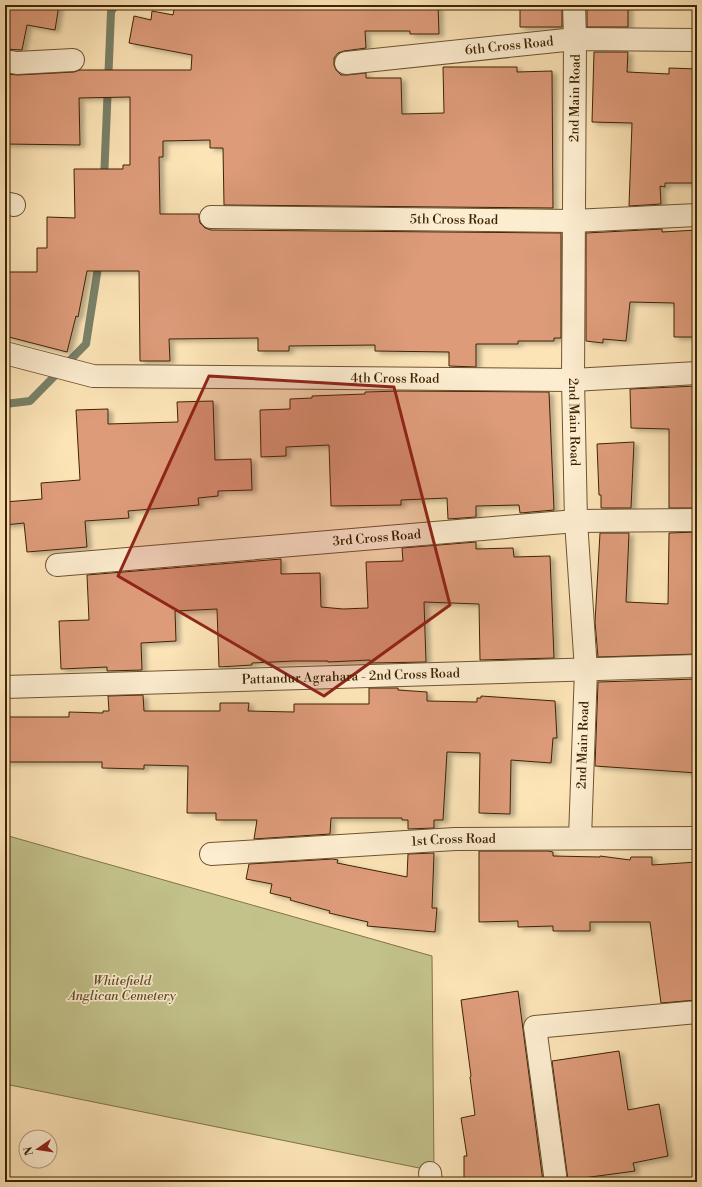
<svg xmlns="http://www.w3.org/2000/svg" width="702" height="1187" viewBox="0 0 702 1187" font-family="'Libre Bodoni',serif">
<defs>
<filter id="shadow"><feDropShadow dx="4.5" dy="2.5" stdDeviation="2" flood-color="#0004"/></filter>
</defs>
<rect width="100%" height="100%" fill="#fce4b7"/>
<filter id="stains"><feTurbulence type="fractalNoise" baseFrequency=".005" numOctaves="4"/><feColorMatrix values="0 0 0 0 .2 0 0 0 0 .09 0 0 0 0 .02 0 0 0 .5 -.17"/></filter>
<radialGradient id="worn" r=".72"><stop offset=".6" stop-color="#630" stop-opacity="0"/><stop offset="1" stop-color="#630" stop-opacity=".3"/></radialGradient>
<path fill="#c3c28b" stroke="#807347" d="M 5,835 L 432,956 L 434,1171 L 5,1084 Z"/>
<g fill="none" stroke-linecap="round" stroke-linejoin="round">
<path stroke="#798168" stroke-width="8" d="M 104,180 L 111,12 L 115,5
M 5,404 L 30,401 L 86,344 L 99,261"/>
</g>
<path fill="#dd9b7a" stroke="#3e2403" filter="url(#shadow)" d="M 5,5 L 59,5 L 55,30 L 27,25 L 22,50 L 5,49 Z
M 175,5 L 438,5 L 439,34 L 410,34 L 410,31 L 365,31 L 366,48 L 344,51 L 338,53 L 334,58 L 334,65 L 336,70 L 341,75 L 347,75 L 366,73 L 366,78 L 401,78 L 402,114 L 444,113 L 443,67 L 517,67 L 517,72 L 552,71 L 553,208 L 224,205 L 223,148 L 210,148 L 210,140 L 163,141 L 163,157 L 159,157 L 160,214 L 199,214 L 199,217 L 200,223 L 205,228 L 211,230 L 561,233 L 561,338 L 554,338 L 554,341 L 518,341 L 518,344 L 476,344 L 476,367 L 449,366 L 449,352 L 375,351 L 375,345 L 289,346 L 289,351 L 258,351 L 258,338 L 169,339 L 170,361 L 140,361 L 139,271 L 87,271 L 78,317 L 76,316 L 67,352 L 5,336 L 5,272 L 37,272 L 37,248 L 47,248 L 47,217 L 75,218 L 74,169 L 123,169 L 123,165 L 130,165 L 130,97 L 79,98 L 80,145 L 5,144 L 5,74 L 18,75 L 74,72 L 80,70 L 191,70 L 192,55 L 129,43 L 134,16 L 151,20 L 152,11 L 173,15 Z
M 520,5 L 562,5 L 562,27 L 520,27 Z
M 587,5 L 628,5 L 628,27 L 587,27 Z
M 594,52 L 628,52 L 627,72 L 669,74 L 669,68 L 697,69 L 697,183 L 665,183 L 665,187 L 660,186 L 661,204 L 629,206 L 632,123 L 592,122 Z
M 662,229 L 662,232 L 697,230 L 697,337 L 674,337 L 674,303 L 630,302 L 626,341 L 603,339 L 603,343 L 586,341 L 586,233 Z
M 697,386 L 697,508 L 669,508 L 669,429 L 631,428 L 630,389 Z
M 401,391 L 549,392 L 554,510 L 520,513 L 519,505 L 476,506 L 476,517 L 448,519 L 447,498 L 401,500 L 401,505 L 331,506 L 329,445 L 286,447 L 286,456 L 261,457 L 260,410 L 290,409 L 290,399 L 312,398 L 312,396 L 365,394 L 365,392 Z
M 213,401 L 215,460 L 251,459 L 252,490 L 218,491 L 218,496 L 198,498 L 199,505 L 128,511 L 129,518 L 85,521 L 87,547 L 27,552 L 24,523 L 5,525 L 5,502 L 42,499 L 41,483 L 80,480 L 76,410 L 108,409 L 108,424 L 178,422 L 177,402 Z
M 634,442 L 631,508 L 601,508 L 601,495 L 599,495 L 597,444 Z
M 697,532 L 697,654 L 598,657 L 595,622 L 600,533 L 629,533 L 626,602 L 668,604 L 669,533 Z
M 476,542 L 476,549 L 513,548 L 514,557 L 550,556 L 554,658 L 480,660 L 479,604 L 424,602 L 426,662 L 370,663 L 370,660 L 328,662 L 328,661 L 294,661 L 252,663 L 252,665 L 219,667 L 217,609 L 175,611 L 176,641 L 141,643 L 142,670 L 107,671 L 107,667 L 61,669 L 59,621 L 89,620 L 87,575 L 281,559 L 281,574 L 320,573 L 321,607 L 343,609 L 368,608 L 366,562 L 403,561 L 402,548 Z
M 697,679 L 697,773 L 595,766 L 598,682 Z
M 369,688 L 398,688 L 398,690 L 427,692 L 427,701 L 477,702 L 477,698 L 481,698 L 481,696 L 555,701 L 557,738 L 553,738 L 551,763 L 511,760 L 510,814 L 479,813 L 480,753 L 447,752 L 443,820 L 434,820 L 434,828 L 408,829 L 408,820 L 402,820 L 402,818 L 331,818 L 330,834 L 254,839 L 257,820 L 216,820 L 216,813 L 187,813 L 188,766 L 144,765 L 144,769 L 102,768 L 102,762 L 5,762 L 5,717 L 69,717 L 69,712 L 103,713 L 103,711 L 109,711 L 108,696 L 143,695 L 144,711 L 220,711 L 220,703 L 249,703 L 248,711 L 294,712 L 294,704 L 369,704 Z
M 479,851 L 548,851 L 553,852 L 553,856 L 600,857 L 600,856 L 630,860 L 631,857 L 652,857 L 652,865 L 697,862 L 697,1000 L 661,1003 L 650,922 L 590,922 L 590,931 L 553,931 L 553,926 L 518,927 L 518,921 L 479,922 Z
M 434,853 L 432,908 L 437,908 L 435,932 L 367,926 L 368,922 L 329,913 L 330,911 L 290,900 L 291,898 L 270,893 L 272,884 L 246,879 L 249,864 L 333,859 L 338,860 L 337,863 L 407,877 L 408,854 Z
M 518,991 L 543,1182 L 464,1182 L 464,1156 L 467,1156 L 461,1118 L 475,1115 L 470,1077 L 471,1076 L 461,1000 Z
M 619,1051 L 628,1110 L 659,1104 L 668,1156 L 633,1163 L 635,1171 L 568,1180 L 552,1061 Z"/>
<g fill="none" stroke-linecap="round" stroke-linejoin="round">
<g stroke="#6e5430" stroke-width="24">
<g id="street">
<path id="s1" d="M 574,5 L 575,39 L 573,380 L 576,521 L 586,670 L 580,838"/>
<path d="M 5,61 L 17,63 L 73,60"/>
<path id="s2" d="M 346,63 L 575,39 L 697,40"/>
<path d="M 5,203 L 14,205"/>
<path id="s3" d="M 211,217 L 573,221 L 697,215"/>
<path id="s4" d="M 5,353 L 93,376 L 573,380 L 697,373"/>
<path id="s5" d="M 57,565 L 576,521 L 697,520"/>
<path id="s6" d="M 5,687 L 697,666"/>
<path id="s7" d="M 211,854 L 455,839 L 697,838"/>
<path d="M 430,1173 L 431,1182"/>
<path d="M 556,1182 L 535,1027 L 697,1012"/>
</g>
</g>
<use href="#street" stroke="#fdedd0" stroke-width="22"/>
</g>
<path fill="#8f2418" fill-opacity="0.2" stroke="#8f2418" stroke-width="3" stroke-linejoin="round" d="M 209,376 L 394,387 L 450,605 L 324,696 L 118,576 Z"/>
<g text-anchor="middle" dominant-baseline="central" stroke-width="3.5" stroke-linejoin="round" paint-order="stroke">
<g font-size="13" fill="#3e2403" stroke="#fdedd0">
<text stroke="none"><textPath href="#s2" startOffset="164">6th Cross Road</textPath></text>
<text transform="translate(575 98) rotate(-89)">2nd Main Road</text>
<text stroke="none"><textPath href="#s3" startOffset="243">5th Cross Road</textPath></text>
<text stroke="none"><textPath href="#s4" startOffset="393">4th Cross Road</textPath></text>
<text stroke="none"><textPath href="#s1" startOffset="417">2nd Main Road</textPath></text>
<text stroke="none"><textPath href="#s5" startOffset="321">3rd Cross Road</textPath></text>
<text stroke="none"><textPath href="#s6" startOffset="346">Pattandur Agrahara - 2nd Cross Road</textPath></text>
<text transform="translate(583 745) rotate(-88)">2nd Main Road</text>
<text stroke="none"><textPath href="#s7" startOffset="243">1st Cross Road</textPath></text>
</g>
<g font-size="13" font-style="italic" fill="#5f4c25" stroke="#fdedd0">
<text x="122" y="981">Whitefield<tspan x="122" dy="15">Anglican Cemetery</tspan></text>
</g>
</g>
<rect width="702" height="1187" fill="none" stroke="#fce4b7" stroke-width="20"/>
<rect x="6" y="6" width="690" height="1175" fill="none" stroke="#3e2403" stroke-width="2"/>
<rect x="10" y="10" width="682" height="1167" fill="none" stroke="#3e2403"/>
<g transform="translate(38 1149) rotate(257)"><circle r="19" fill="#fdedd0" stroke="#b19d7e"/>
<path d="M0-3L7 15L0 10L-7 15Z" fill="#8f2418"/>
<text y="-6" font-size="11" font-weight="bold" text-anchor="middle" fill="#3e2403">N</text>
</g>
<rect width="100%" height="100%" filter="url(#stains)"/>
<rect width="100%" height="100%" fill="url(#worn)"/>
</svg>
